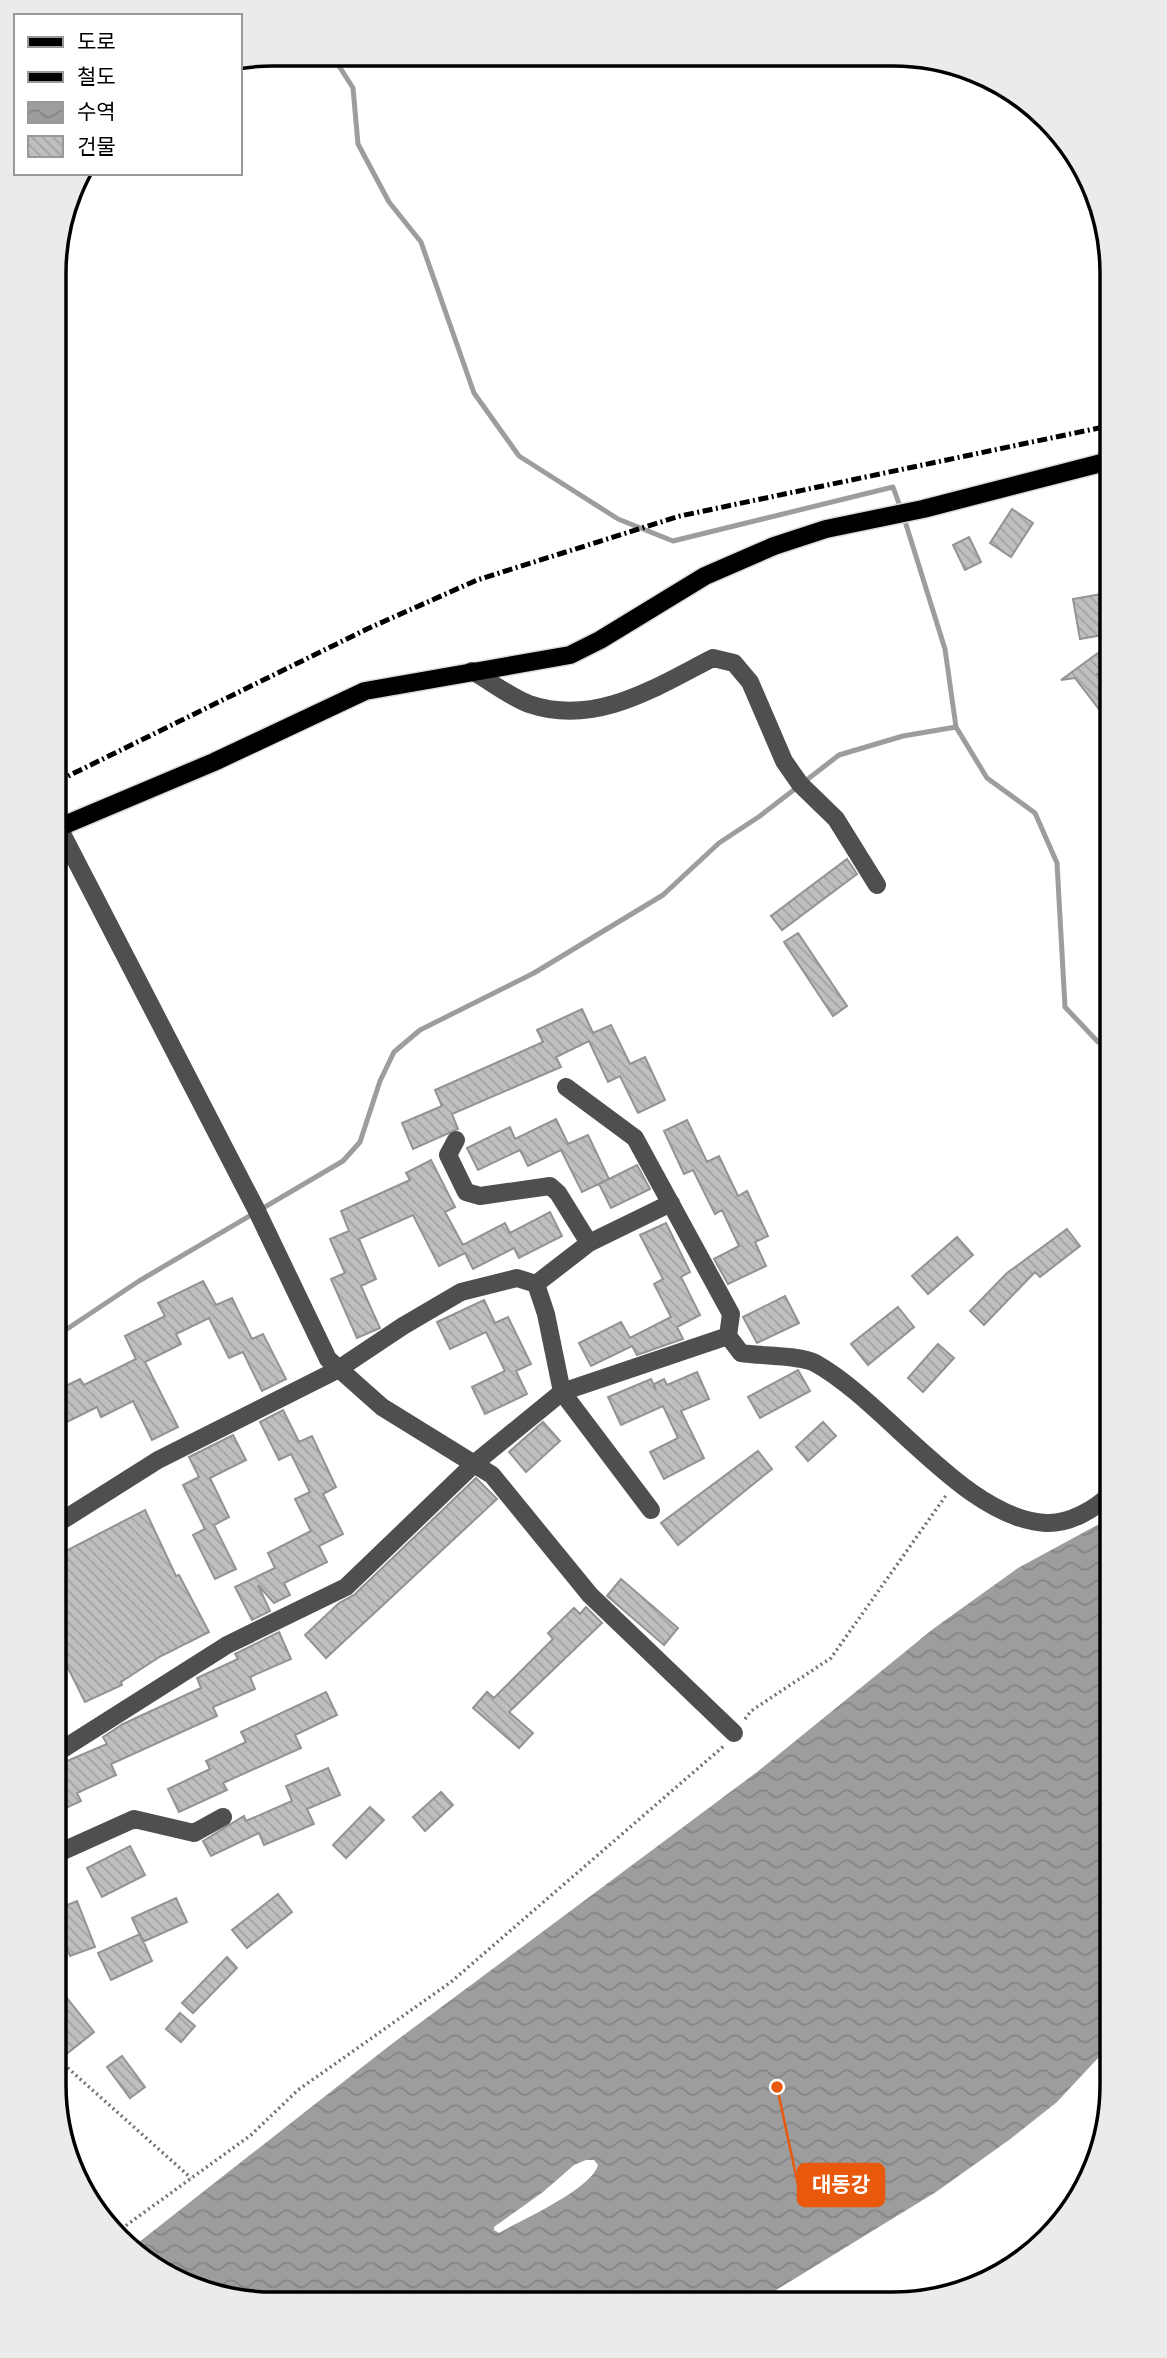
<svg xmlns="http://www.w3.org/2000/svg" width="1167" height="2358" viewBox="0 0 1167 2358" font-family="Montserrat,'Noto Sans KR',sans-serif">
<defs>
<pattern id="water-waves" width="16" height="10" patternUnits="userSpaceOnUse" patternTransform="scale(1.75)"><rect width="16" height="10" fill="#9d9d9d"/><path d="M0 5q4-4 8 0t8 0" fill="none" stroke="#858585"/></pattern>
<pattern id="building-back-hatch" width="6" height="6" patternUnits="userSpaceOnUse" patternTransform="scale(1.75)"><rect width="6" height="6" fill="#bfbfbf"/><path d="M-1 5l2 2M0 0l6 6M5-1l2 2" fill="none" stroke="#a2a2a2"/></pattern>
</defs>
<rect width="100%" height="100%" fill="#fff"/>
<path fill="url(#water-waves)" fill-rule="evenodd" d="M 1112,1517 L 1112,2043 L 1057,2102 L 1009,2140 L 936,2192 L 755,2303 L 313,2302 C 292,2296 270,2303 248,2302 C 204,2300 165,2272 129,2250 L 389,2046 L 757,1772 L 933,1629 L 1018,1568 ZM 586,2160 L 594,2160 L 598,2165 C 592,2189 521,2220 499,2233 L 494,2230 L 494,2227 L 543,2192 L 574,2165 Z"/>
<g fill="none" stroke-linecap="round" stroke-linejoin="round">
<path stroke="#9d9d9d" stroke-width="5" d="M 332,55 L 353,88 L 358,144 L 389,202 L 421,242 L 474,393 L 519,456 L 618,519 L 673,541 L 893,487 L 901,509
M 904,518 L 945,649 L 956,727 L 987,778 L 1035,813 L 1057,863 L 1065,1007 L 1098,1042 L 1113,1047
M 55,1337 L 139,1281 L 343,1161 L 360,1142 L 380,1081 L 394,1052 L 420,1030 L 534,973 L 663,895 L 719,843 L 760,816 L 839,755 L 903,736 L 956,727"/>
</g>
<path fill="url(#building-back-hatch)" stroke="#939393" stroke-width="2" d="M 1012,509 L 1033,523 L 1011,557 L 990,543 Z
M 969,537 L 981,562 L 965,570 L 953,545 Z
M 1113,592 L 1113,610 L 1104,611 L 1108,634 L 1080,639 L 1073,599 Z
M 1113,642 L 1113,672 L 1097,674 L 1113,695 L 1113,705 L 1102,713 L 1075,678 L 1061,680 Z
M 847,859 L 857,874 L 782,930 L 771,916 Z
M 798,933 L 847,1006 L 833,1016 L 784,942 Z
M 582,1009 L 593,1033 L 611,1025 L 630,1064 L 645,1057 L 665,1100 L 638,1113 L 620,1076 L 608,1082 L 589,1041 L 556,1057 L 561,1067 L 452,1114 L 458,1129 L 413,1149 L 402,1123 L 442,1106 L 435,1090 L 543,1042 L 537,1030 Z
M 556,1119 L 568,1144 L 588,1135 L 609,1179 L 582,1192 L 561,1150 L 528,1166 L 520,1150 L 478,1170 L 467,1148 L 510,1127 L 515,1139 Z
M 687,1120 L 707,1162 L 719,1156 L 738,1196 L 747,1191 L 768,1236 L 755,1242 L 766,1266 L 728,1284 L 714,1259 L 739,1246 L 722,1210 L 715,1214 L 693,1170 L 684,1174 L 664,1131 Z
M 431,1160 L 455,1207 L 445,1212 L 463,1245 L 505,1223 L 510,1233 L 550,1212 L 562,1236 L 519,1258 L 514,1248 L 473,1269 L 465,1253 L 439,1266 L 413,1215 L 359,1239 L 376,1279 L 361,1286 L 380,1328 L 357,1338 L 331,1279 L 345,1273 L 330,1239 L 349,1231 L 341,1211 L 410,1180 L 406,1173 Z
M 637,1165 L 650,1189 L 611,1208 L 599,1184 Z
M 666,1223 L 690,1272 L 681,1277 L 700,1315 L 677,1327 L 683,1339 L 637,1355 L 632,1346 L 591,1366 L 579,1343 L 621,1322 L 630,1338 L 671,1317 L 654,1284 L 663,1279 L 640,1235 Z
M 1067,1229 L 1080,1246 L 1040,1277 L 1035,1272 L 984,1325 L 970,1311 L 1007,1273 Z
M 957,1237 L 973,1255 L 928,1294 L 912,1276 Z
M 203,1281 L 216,1305 L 232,1298 L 252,1339 L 263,1334 L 286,1379 L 262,1391 L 243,1352 L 229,1358 L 209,1318 L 176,1334 L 181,1344 L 145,1362 L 178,1427 L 152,1440 L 133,1401 L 101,1417 L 97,1407 L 55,1428 L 55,1391 L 80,1379 L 84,1385 L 136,1359 L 125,1336 L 165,1316 L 158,1303 Z
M 785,1296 L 799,1323 L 757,1343 L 743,1317 Z
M 484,1300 L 495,1323 L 508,1317 L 531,1364 L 516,1371 L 527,1394 L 485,1414 L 472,1387 L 505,1371 L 486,1332 L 450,1349 L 437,1322 Z
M 898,1307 L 914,1327 L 868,1365 L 851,1344 Z
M 938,1344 L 954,1358 L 923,1392 L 908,1378 Z
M 798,1370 L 810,1391 L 760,1418 L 748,1397 Z
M 697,1372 L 709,1399 L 681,1411 L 704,1458 L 664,1479 L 650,1452 L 678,1438 L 663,1406 L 621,1425 L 608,1397 L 651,1379 L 656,1390 L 654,1384 L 664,1379 L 667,1385 Z
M 283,1410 L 299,1442 L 312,1436 L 336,1487 L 323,1494 L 343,1534 L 319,1546 L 327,1562 L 284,1583 L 290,1595 L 274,1603 L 258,1585 L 270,1611 L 252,1620 L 235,1587 L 275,1568 L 268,1553 L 311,1531 L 295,1499 L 310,1492 L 291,1454 L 279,1460 L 260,1422 Z
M 543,1422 L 560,1441 L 526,1472 L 509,1452 Z
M 823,1422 L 836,1436 L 808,1461 L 796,1447 Z
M 233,1435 L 246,1460 L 210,1478 L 229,1517 L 214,1525 L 236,1569 L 215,1579 L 193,1535 L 205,1529 L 183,1485 L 199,1477 L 189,1457 Z
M 758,1451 L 772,1469 L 678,1545 L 661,1523 Z
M 476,1478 L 497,1499 L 326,1658 L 305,1635 L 339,1603 L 354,1595 Z
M 145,1510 L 176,1576 L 179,1575 L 209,1632 L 161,1656 L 121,1682 L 122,1685 L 85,1702 L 55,1642 L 55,1559 L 63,1556 L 62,1553 Z
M 621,1579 L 678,1628 L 664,1645 L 607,1596 Z
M 586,1607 L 602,1623 L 509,1712 L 533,1733 L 519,1748 L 473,1708 L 487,1692 L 494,1698 L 553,1639 L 548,1633 L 574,1608 L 580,1614 Z
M 279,1632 L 291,1659 L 250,1677 L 255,1689 L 213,1707 L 217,1716 L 111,1764 L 116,1775 L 77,1793 L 81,1801 L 55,1813 L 55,1777 L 64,1772 L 60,1764 L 107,1744 L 103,1737 L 123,1724 L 201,1688 L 197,1678 L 238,1659 L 235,1654 Z
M 326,1692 L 337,1715 L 295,1735 L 301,1748 L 223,1783 L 227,1790 L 179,1812 L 168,1789 L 210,1769 L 206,1761 L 246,1742 L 241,1732 Z
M 328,1768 L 340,1795 L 307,1809 L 314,1824 L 264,1845 L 259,1833 L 211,1856 L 203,1841 L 244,1816 L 246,1821 L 292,1801 L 286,1786 Z
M 441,1792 L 453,1805 L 425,1831 L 413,1817 Z
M 370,1807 L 384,1820 L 346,1858 L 333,1845 Z
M 130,1846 L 145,1875 L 102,1897 L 87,1868 Z
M 54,1880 L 65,1906 L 77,1901 L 95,1947 L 70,1956 L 54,1917 Z
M 278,1894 L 292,1912 L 247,1948 L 232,1930 Z
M 176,1898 L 187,1922 L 143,1942 L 132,1918 Z
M 140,1934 L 152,1961 L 111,1980 L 98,1953 Z
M 227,1957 L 237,1968 L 193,2013 L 182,2003 Z
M 67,1998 L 94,2032 L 64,2056 L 54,2043 L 54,2008 Z
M 180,2013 L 195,2026 L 181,2042 L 166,2029 Z
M 122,2056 L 145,2087 L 130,2098 L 107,2067 Z"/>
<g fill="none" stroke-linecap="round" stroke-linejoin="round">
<g stroke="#dbdbdb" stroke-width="21">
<path id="major" d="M 55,829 L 214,762 L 365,691 L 570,655 L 600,640 L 705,576 L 774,546 L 826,529 L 923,509 L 1113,460"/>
</g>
<path stroke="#717171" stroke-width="3.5" stroke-dasharray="2 3.5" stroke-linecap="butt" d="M 745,1719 L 751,1711 L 831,1658 L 947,1494
M 54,2063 L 60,2061 L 191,2178
M 117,2232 L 251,2135 L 298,2090 L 451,1982 L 725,1745"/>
<path stroke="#4f4f4f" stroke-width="18" d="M 472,671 C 490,681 510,697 529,704 C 596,727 656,687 713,658 L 734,663 L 750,682 L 784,761 L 800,784 L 836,819 L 877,885
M 59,828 L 256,1209 L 328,1359 L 382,1407 L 492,1475 L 590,1595 L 734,1733
M 566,1087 L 635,1138 L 731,1314 L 728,1336
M 456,1140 L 448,1155 L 466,1192 L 480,1196 L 550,1186 L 558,1193 L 589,1243
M 536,1284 L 589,1243 L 671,1203
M 55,1525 L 158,1460 L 337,1370 L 403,1326 L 461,1292 L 517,1278 L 536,1284 L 546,1314 L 562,1392 L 651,1510
M 55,1754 L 227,1645 L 346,1587 L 475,1463 L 562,1392 L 728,1336 L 741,1353 C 760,1356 800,1355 815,1363 C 886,1402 965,1519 1046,1523 C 1070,1524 1095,1509 1112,1493
M 54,1855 L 134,1819 L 194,1833 L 223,1817"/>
<use href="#major" stroke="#000" stroke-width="18"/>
<path stroke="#000" stroke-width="5" stroke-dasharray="10 3.5 2 3.5" stroke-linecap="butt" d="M 56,782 L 367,629 L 477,580 L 680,516 L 1113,425"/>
</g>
<path d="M0 0H1167V2358H0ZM273 66H893A207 207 0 0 1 1100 273V2085A207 207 0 0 1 893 2292H273A207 207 0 0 1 66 2085V273A207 207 0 0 1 273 66Z" fill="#ebebeb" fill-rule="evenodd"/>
<path fill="none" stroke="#000" stroke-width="3.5" d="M273 66H893A207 207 0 0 1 1100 273V2085A207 207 0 0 1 893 2292H273A207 207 0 0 1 66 2085V273A207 207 0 0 1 273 66Z"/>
<path fill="none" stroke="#e8590c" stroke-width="2.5" d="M777 2087L798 2185"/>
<circle fill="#e8590c" stroke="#fff" stroke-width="2.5" cx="777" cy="2087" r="7"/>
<rect fill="#e8590c" stroke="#e8590c" stroke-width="2.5" x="798" y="2164" width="86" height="42" rx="7"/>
<g font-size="21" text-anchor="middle" font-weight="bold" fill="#fff">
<text x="841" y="2192">대동강</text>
</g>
<rect x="14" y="14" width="228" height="161" fill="#ffffff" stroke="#999999" stroke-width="2"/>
<rect x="28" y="37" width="35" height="10" fill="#000000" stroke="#999999" stroke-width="2"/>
<text x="77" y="49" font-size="21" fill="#000000">도로</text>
<rect x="28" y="72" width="35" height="10" fill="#000000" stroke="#999999" stroke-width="2"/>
<text x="77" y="84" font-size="21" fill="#000000">철도</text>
<rect x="28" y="102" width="35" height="21" fill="url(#water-waves)" stroke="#999999" stroke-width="2"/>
<text x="77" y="119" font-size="21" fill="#000000">수역</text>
<rect x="28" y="136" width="35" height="21" fill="url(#building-back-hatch)" stroke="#999999" stroke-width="2"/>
<text x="77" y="154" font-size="21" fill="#000000">건물</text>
</svg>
